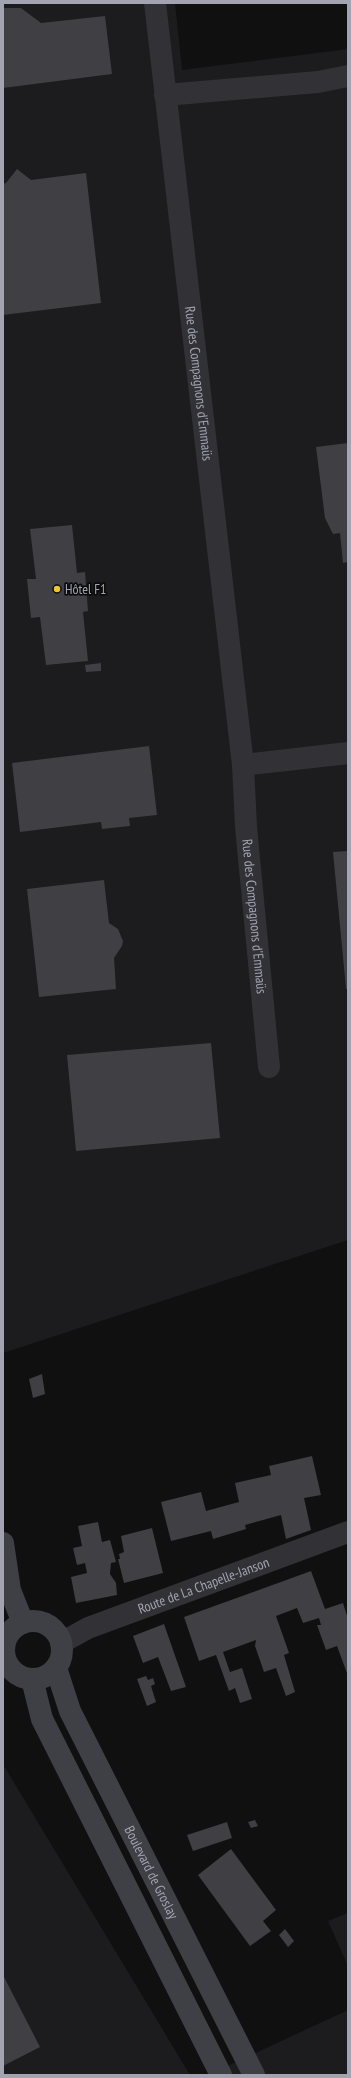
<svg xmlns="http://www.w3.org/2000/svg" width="351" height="2078" viewBox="0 0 351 2078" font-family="'PT Sans Narrow',sans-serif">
<rect width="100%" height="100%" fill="#101011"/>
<path fill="#1c1c1e" d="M 3,3 L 175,3 L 182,70 L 348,49 L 348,1240 L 3,1353 Z
M 4,1766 L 190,2075 L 3,2075 Z
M 348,1913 L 348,1966 L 328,1921 Z
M 348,2010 L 348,2075 L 208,2075 Z"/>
<path fill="#3f3f44" d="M 3,8 L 21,8 L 41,23 L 105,16 L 112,74 L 3,88 Z
M 17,169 L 31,180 L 86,173 L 101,303 L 3,315 L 3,184 L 6,183 Z
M 348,443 L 348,562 L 343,563 L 340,533 L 333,534 L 325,518 L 316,447 Z
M 72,525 L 77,573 L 85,572 L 88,611 L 83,612 L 88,661 L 46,665 L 40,617 L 31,618 L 27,579 L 36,579 L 30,529 Z
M 101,663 L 101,671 L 86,672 L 85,665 Z
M 149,746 L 157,815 L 129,818 L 130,826 L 102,829 L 101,822 L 20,832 L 12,763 Z
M 348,851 L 348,989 L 346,989 L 333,852 Z
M 104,880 L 109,923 L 118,929 L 123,941 L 122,946 L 114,958 L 116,989 L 39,997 L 27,889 Z
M 211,1043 L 220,1138 L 76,1151 L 67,1055 Z
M 42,1374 L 45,1394 L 33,1398 L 29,1379 Z
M 312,1456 L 321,1495 L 304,1498 L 311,1530 L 286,1539 L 281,1515 L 245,1525 L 246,1529 L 213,1539 L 211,1531 L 171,1541 L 161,1502 L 201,1492 L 206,1511 L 239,1502 L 235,1483 L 271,1475 L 269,1466 Z
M 98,1522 L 102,1542 L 110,1540 L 116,1562 L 111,1563 L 110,1574 L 116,1583 L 117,1595 L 76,1603 L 71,1577 L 87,1573 L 85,1563 L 77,1565 L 73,1548 L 82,1546 L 78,1526 Z
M 152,1528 L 163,1573 L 124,1583 L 118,1559 L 120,1559 L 119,1554 L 124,1552 L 121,1536 Z
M 311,1571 L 325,1609 L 343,1603 L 348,1619 L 348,1676 L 337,1646 L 326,1650 L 317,1625 L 321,1625 L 319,1618 L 303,1623 L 297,1608 L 276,1616 L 289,1653 L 284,1655 L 295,1692 L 286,1696 L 276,1668 L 264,1672 L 255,1646 L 256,1640 L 223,1652 L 230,1672 L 242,1668 L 252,1699 L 240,1703 L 235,1688 L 229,1691 L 216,1655 L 199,1661 L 184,1617 Z
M 164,1624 L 186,1687 L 171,1691 L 158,1657 L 143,1663 L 133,1636 Z
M 146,1676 L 148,1680 L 153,1678 L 155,1684 L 151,1686 L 156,1702 L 147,1706 L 137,1679 Z
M 255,1820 L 258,1826 L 251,1828 L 248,1822 Z
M 227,1822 L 232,1838 L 193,1851 L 187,1835 Z
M 231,1849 L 276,1910 L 263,1921 L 271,1931 L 250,1946 L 198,1875 Z
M 285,1929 L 294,1941 L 288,1947 L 279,1935 Z
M 3,1975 L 40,2047 L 3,2066 Z"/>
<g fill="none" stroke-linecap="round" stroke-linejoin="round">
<g stroke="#313136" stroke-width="22">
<path id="s1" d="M 155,3 L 243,765 L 246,827 L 269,1067"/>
<path d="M 165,95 L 318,82 L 348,76"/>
<path d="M 243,765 L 348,753"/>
<path id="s2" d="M 61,1643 L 88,1628 L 348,1532"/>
</g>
<g stroke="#3f4046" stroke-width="22">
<path d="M 3,1543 L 10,1590 L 23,1623"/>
<circle cx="33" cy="1650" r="29"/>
<path id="s3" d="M 56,1668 L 70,1711 L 254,2075"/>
<path d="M 32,1679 L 42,1719 L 221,2075"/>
</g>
</g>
<circle fill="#ebc62e" stroke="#0b0b0c" stroke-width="1.5" cx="57" cy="589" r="4"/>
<g text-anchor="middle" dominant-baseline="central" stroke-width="3.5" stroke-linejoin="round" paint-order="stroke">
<g font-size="14" fill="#a2a4b2" stroke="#0b0b0c">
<text stroke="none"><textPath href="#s1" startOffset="383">Rue des Compagnons d'Emmaüs</textPath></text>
<text stroke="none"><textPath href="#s1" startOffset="919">Rue des Compagnons d'Emmaüs</textPath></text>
<text stroke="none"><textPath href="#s2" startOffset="154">Route de La Chapelle-Janson</textPath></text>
<text stroke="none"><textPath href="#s3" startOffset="226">Boulevard de Groslay</textPath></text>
</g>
<g font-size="14" fill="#a2a4b2" stroke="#0b0b0c" text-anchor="start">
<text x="65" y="589">Hôtel F1</text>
</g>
</g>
<rect width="351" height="2078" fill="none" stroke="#a2a4b2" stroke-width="8"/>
</svg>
